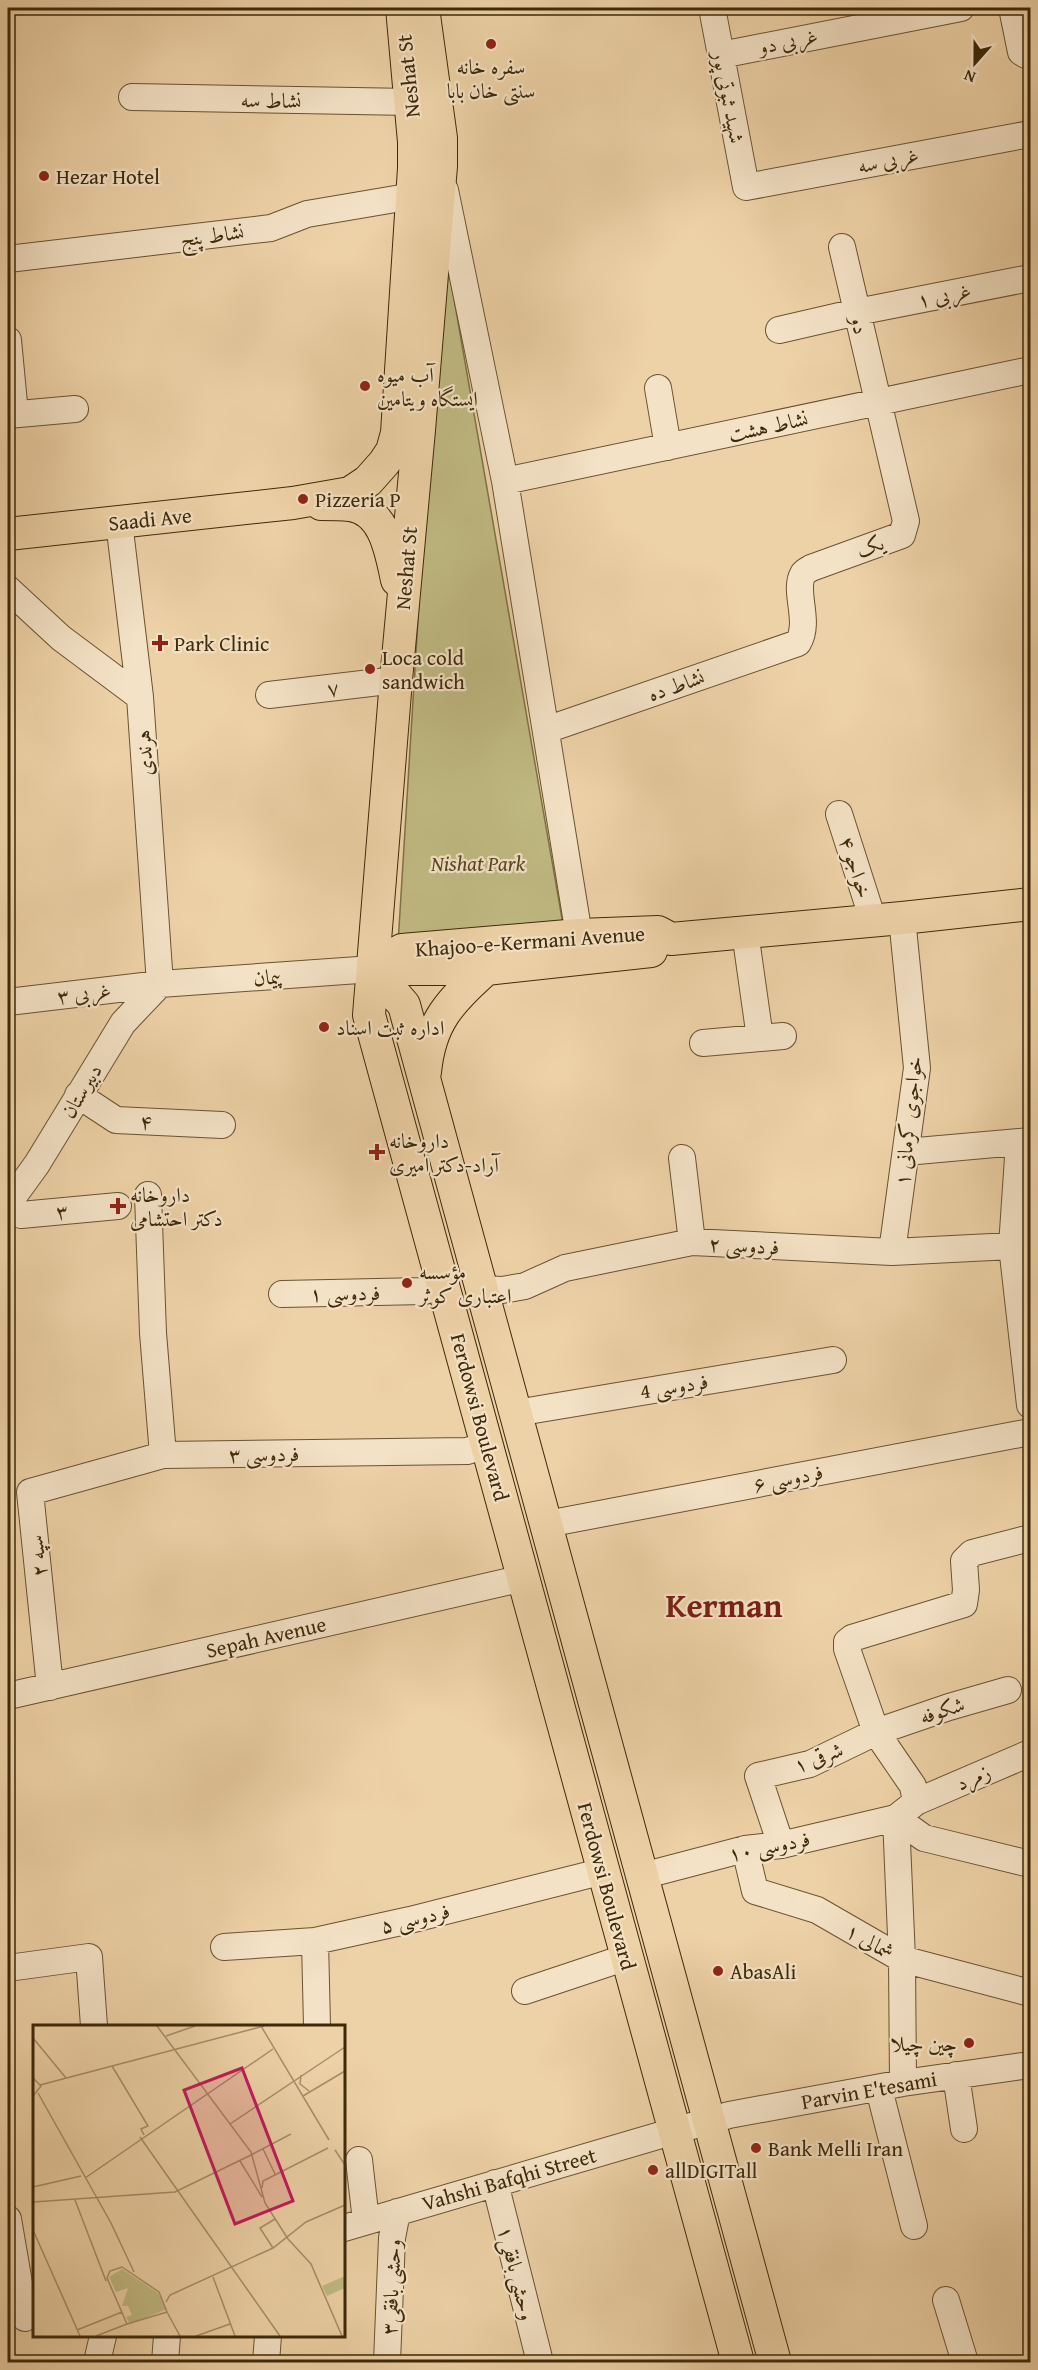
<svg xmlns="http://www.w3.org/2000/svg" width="1038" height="2370" viewBox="0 0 1038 2370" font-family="'Gentium Book Plus',Amiri,serif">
<rect width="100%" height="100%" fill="#eed2a7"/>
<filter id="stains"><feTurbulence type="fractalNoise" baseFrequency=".00333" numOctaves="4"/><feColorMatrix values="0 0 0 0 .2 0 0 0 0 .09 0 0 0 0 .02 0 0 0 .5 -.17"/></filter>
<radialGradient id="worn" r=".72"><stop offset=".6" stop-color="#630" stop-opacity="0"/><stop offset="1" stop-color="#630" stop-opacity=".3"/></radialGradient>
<path fill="#c0ba82" stroke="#7e7246" stroke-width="1.5" d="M 442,230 L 564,930 L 398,944 Z"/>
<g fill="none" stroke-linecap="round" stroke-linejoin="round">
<g stroke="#695331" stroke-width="28">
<path id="minor" d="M 712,8 L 746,187 L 1030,134
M 1012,8 L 1021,52 L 1026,55 L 1030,55
M 721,55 L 961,8
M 132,97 L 411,102
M 445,190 L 505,481 L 579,935
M 8,259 L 271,228 L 307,214 L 413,196
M 779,330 L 857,312 L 1030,278
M 8,340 L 15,414
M 658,388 L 668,447
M 8,415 L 75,409
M 505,481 L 1030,370
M 119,522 L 140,697 L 160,984
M 8,589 L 61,638 L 140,697
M 269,695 L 396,680
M 546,730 L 798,643 C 811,621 793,591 803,574 C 805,571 808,570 811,568 L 902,535 L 906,521 L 842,247
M 839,814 L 873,920
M 745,932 L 760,1038
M 8,1002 L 160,984 L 373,969
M 703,1043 L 783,1036
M 78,1095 L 116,1120 L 222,1125
M 1019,1143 L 1012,1246 L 1030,1244
M 906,1152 L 1030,1141
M 682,1158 L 692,1242
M 148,1195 L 153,1333 L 163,1455 L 467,1451 L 487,1445
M 8,1204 L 37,1164 L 123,1023 L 160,984
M 8,1208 L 21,1215 L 118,1206
M 892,1252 L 917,1068 L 902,918
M 482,1289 L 502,1290 L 525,1286 L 565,1268 L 692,1242 L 892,1252 L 1012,1246 L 1030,1405
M 282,1294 L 424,1291 L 444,1285
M 516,1413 L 833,1360
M 547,1524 L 1030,1432
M 1030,1538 L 972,1553 L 964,1561 L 966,1590 L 964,1604 L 852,1638 L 847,1642 L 847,1649 L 876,1732 L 913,1786 L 916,1802 L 896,1818 L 924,1838 L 1030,1864
M 50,1687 L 30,1492 L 163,1455
M 8,1696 L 524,1578
M 916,1802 L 1030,1753
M 781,1845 L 758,1776 L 810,1764 L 876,1732 L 949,1707 L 1008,1690
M 745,1849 L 755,1891 L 817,1910 L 902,1959 L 1030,1993
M 642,1876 L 745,1849 L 781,1845 L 896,1818 L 902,1959 L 903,2083
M 315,1941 L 317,2026
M 224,1947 L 315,1941 L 410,1920 L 604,1871
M 8,1968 L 89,1957 L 94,2026
M 525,1991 L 627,1957
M 956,2075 L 964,2129
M 879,2089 L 914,2226
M 359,2160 L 366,2221
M 495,2183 L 540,2362
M 8,2219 L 25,2318
M 344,2228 L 729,2115 L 903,2083 L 1030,2065
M 946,2300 L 965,2362
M 97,2362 L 103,2336
M 165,2362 L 167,2336
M 266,2362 L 268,2336
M 387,2362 L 392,2238 L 397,2212"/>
</g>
<g stroke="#3d290a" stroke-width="34">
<path id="major" d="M 423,8 L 441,138 L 441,166 L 419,430 L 396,680 L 369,1015 L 738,2362
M 321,504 C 330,504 340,504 350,505 C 385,510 391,552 397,580
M 8,534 L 293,503 L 350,493 L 368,481 L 384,463 L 392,451 L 397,433 L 414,168 L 414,142 L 402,8
M 671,939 L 902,918 L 1030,904
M 373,969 L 404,1005 L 775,2362
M 373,969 L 402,950 L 579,935 L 658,932 L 671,939
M 374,969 L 486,969 L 651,951
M 425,1072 C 430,1021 450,1002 486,969"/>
</g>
<use href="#minor" stroke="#f4e2c6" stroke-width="26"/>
<use href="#major" stroke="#eed2a7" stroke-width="32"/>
</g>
<g fill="#8f2418" stroke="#f4e2c6" stroke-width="2">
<circle cx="491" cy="44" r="6"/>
<circle cx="44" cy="176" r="6"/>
<circle cx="365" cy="386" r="6"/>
<circle cx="303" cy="499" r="6"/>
<path d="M157 634h6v6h6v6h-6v6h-6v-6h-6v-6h6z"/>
<circle cx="370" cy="669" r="6"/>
<circle cx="324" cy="1027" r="6"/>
<path d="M374 1143h6v6h6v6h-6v6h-6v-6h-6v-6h6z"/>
<path d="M115 1197h6v6h6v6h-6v6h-6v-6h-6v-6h6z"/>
<circle cx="407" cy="1283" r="6"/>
<circle cx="718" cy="1971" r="6"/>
<circle cx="969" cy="2043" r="6"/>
<circle cx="756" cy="2148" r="6"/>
<circle cx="653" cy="2170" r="6"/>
</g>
<g text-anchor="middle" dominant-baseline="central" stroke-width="4.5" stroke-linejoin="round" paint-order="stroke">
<g font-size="21" fill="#3d290a" stroke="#f4e2c6">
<text transform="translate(788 41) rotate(-11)">غربی دو</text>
<text transform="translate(408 76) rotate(-96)">Neshat St</text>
<text transform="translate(729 97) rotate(79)">شهید ثبوتی پور</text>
<text transform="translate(271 100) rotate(1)">نشاط سه</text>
<text transform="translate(888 160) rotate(-11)">غربی سه</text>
<text transform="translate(212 235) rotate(-7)">نشاط پنج</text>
<text transform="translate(944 295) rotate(-11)">غربی ۱</text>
<text transform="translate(860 325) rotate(77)">دو</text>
<text transform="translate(768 426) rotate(-12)">نشاط هشت</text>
<text transform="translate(150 519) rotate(-6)">Saadi Ave</text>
<text transform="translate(870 546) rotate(-20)">یک</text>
<text transform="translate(406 568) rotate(-85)">Neshat St</text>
<text transform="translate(676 685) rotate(-19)">نشاط ده</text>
<text transform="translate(333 688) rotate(-7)">۷</text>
<text transform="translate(144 753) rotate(-94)">هرندی</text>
<text transform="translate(856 867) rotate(72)">خواجو ۴</text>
<text transform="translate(530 941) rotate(-4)">Khajoo-e-Kermani Avenue</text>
<text transform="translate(267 977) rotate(-4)">پیمان</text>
<text transform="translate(84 993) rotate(-7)">۳ غربی</text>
<text transform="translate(81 1091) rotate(-59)">دبیرستان</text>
<text transform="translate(146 1121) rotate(3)">۴</text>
<text transform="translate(908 1121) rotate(-84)">خواجوی کرمانی ۱</text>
<text transform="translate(62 1211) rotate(-5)">۳</text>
<text transform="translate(744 1245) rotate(3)">فردوسی ۲</text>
<text transform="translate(345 1293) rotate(-1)">فردوسی ۱</text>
<text transform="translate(674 1386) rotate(-9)">فردوسی 4</text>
<text transform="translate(480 1417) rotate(75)">Ferdowsi Boulevard</text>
<text transform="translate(264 1454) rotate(-1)">فردوسی ۳</text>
<text transform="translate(788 1478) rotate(-11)">فردوسی ۶</text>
<text transform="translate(37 1556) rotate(-96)">سپه ۲</text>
<text transform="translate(266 1637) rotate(-13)">Sepah Avenue</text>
<text transform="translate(942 1710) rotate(-18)">شکوفه</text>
<text transform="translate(818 1757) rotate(-21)">شرقی ۱</text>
<text transform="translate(973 1777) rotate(-24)">زمرد</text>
<text transform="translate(769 1846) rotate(-11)">فردوسی ۱۰</text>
<text transform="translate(607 1886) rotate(75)">Ferdowsi Boulevard</text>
<text transform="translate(415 1918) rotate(-13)">فردوسی ۵</text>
<text transform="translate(870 1941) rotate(30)">شمالی ۱</text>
<text transform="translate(869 2090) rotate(-10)">Parvin E'tesami</text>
<text transform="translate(509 2179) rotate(-16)">Vahshi Bafqhi Street</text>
<text transform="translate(517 2273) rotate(76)">وحشی بافقی۱</text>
<text transform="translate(391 2287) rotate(-87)">وحشی بافقی۳</text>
</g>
<g font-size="21" fill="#3d290a" stroke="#f4e2c6" text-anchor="start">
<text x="491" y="66" text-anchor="middle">سفره خانه<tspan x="491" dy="24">سنتی خان بابا</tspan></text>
<text x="56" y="176">Hezar Hotel</text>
<text x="377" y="374">آب میوه<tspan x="377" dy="24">ایستگاه ویتامین</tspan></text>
<text x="315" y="499">Pizzeria P</text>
<text x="174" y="643">Park Clinic</text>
<text x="382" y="657">Loca cold<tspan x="382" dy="24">sandwich</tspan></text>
<text x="336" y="1027">اداره ثبت اسناد</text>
<text x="389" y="1140">داروخانه<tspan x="389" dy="24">آراد-دکتر امیری</tspan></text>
<text x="130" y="1194">داروخانه<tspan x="130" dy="24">دکتر احتشامی</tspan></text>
<text x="419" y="1271">مؤسسه<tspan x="419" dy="24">اعتباری کوثر</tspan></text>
<text x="730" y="1971">AbasAli</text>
<text x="957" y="2043" text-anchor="end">چین چیلا</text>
<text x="768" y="2148">Bank Melli Iran</text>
<text x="665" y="2170">allDIGITall</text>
</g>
<g font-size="21" font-style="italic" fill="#574622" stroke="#f4e2c6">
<text x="478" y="863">Nishat Park</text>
</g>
<g font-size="33" font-weight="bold" fill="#7a1f14" stroke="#f4e2c6">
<text x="724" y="1605">Kerman</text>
</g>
</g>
<g transform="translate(33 2025)">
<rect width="312" height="312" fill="#eed2a7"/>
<path d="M 89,244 L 125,268 L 134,284 L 97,299 L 93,292 L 99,290 L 95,281 L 89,281 L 95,263 L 83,267 L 76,252 ZM 312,251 L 312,263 L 294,271 L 289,261 Z" fill="#c0ba82"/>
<path fill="none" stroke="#a78e68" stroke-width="1.5" d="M 124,1 L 218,127 L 232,178 L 255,214M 228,1 L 296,115M 133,11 L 162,1M 0,13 L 33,53M 79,41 L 115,101 L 108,104 L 111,110M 268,50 L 267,59 L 276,66M 0,53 L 8,61 L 0,71M 7,60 L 231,1M 5,68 L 78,198 L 101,247M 270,71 L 312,46M 197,99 L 312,22M 107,112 L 247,311M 230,124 L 242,149M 302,125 L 312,140M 218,130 L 258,109M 207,136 L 229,172M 52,153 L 240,24M 0,162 L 48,151M 229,163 L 230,156 L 295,123M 42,175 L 73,256M 0,177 L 142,167 L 218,130M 0,205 L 47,311M 255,214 L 278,239 L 309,311M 240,223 L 227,203 L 242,194M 89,242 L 126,267 L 134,287 L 94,299 L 74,253 L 77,246 ZM 180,252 L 202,311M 133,277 L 137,270 L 240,223 L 273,197 L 312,180M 134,287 L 147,311M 44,305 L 89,287M 63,311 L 94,299M 163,311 L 197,299"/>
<path fill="#c2185b" fill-opacity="0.15" stroke="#c2185b" stroke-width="3" d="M 209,43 L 260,176 L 202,199 L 151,65 Z"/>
<rect width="312" height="312" fill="none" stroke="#3d290a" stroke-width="3"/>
</g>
<rect width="1038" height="2370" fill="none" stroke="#eed2a7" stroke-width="30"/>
<rect x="9" y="9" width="1020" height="2352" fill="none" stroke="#3d290a" stroke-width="3"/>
<rect x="15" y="15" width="1008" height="2340" fill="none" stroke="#3d290a" stroke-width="1.5"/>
<g transform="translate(975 63) rotate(201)" stroke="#f4e2c6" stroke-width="4.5" paint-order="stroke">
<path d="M0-4.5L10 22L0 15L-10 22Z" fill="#3d290a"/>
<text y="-9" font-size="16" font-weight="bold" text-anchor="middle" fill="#3d290a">N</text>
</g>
<rect width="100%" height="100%" filter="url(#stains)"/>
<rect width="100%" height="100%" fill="url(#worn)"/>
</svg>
